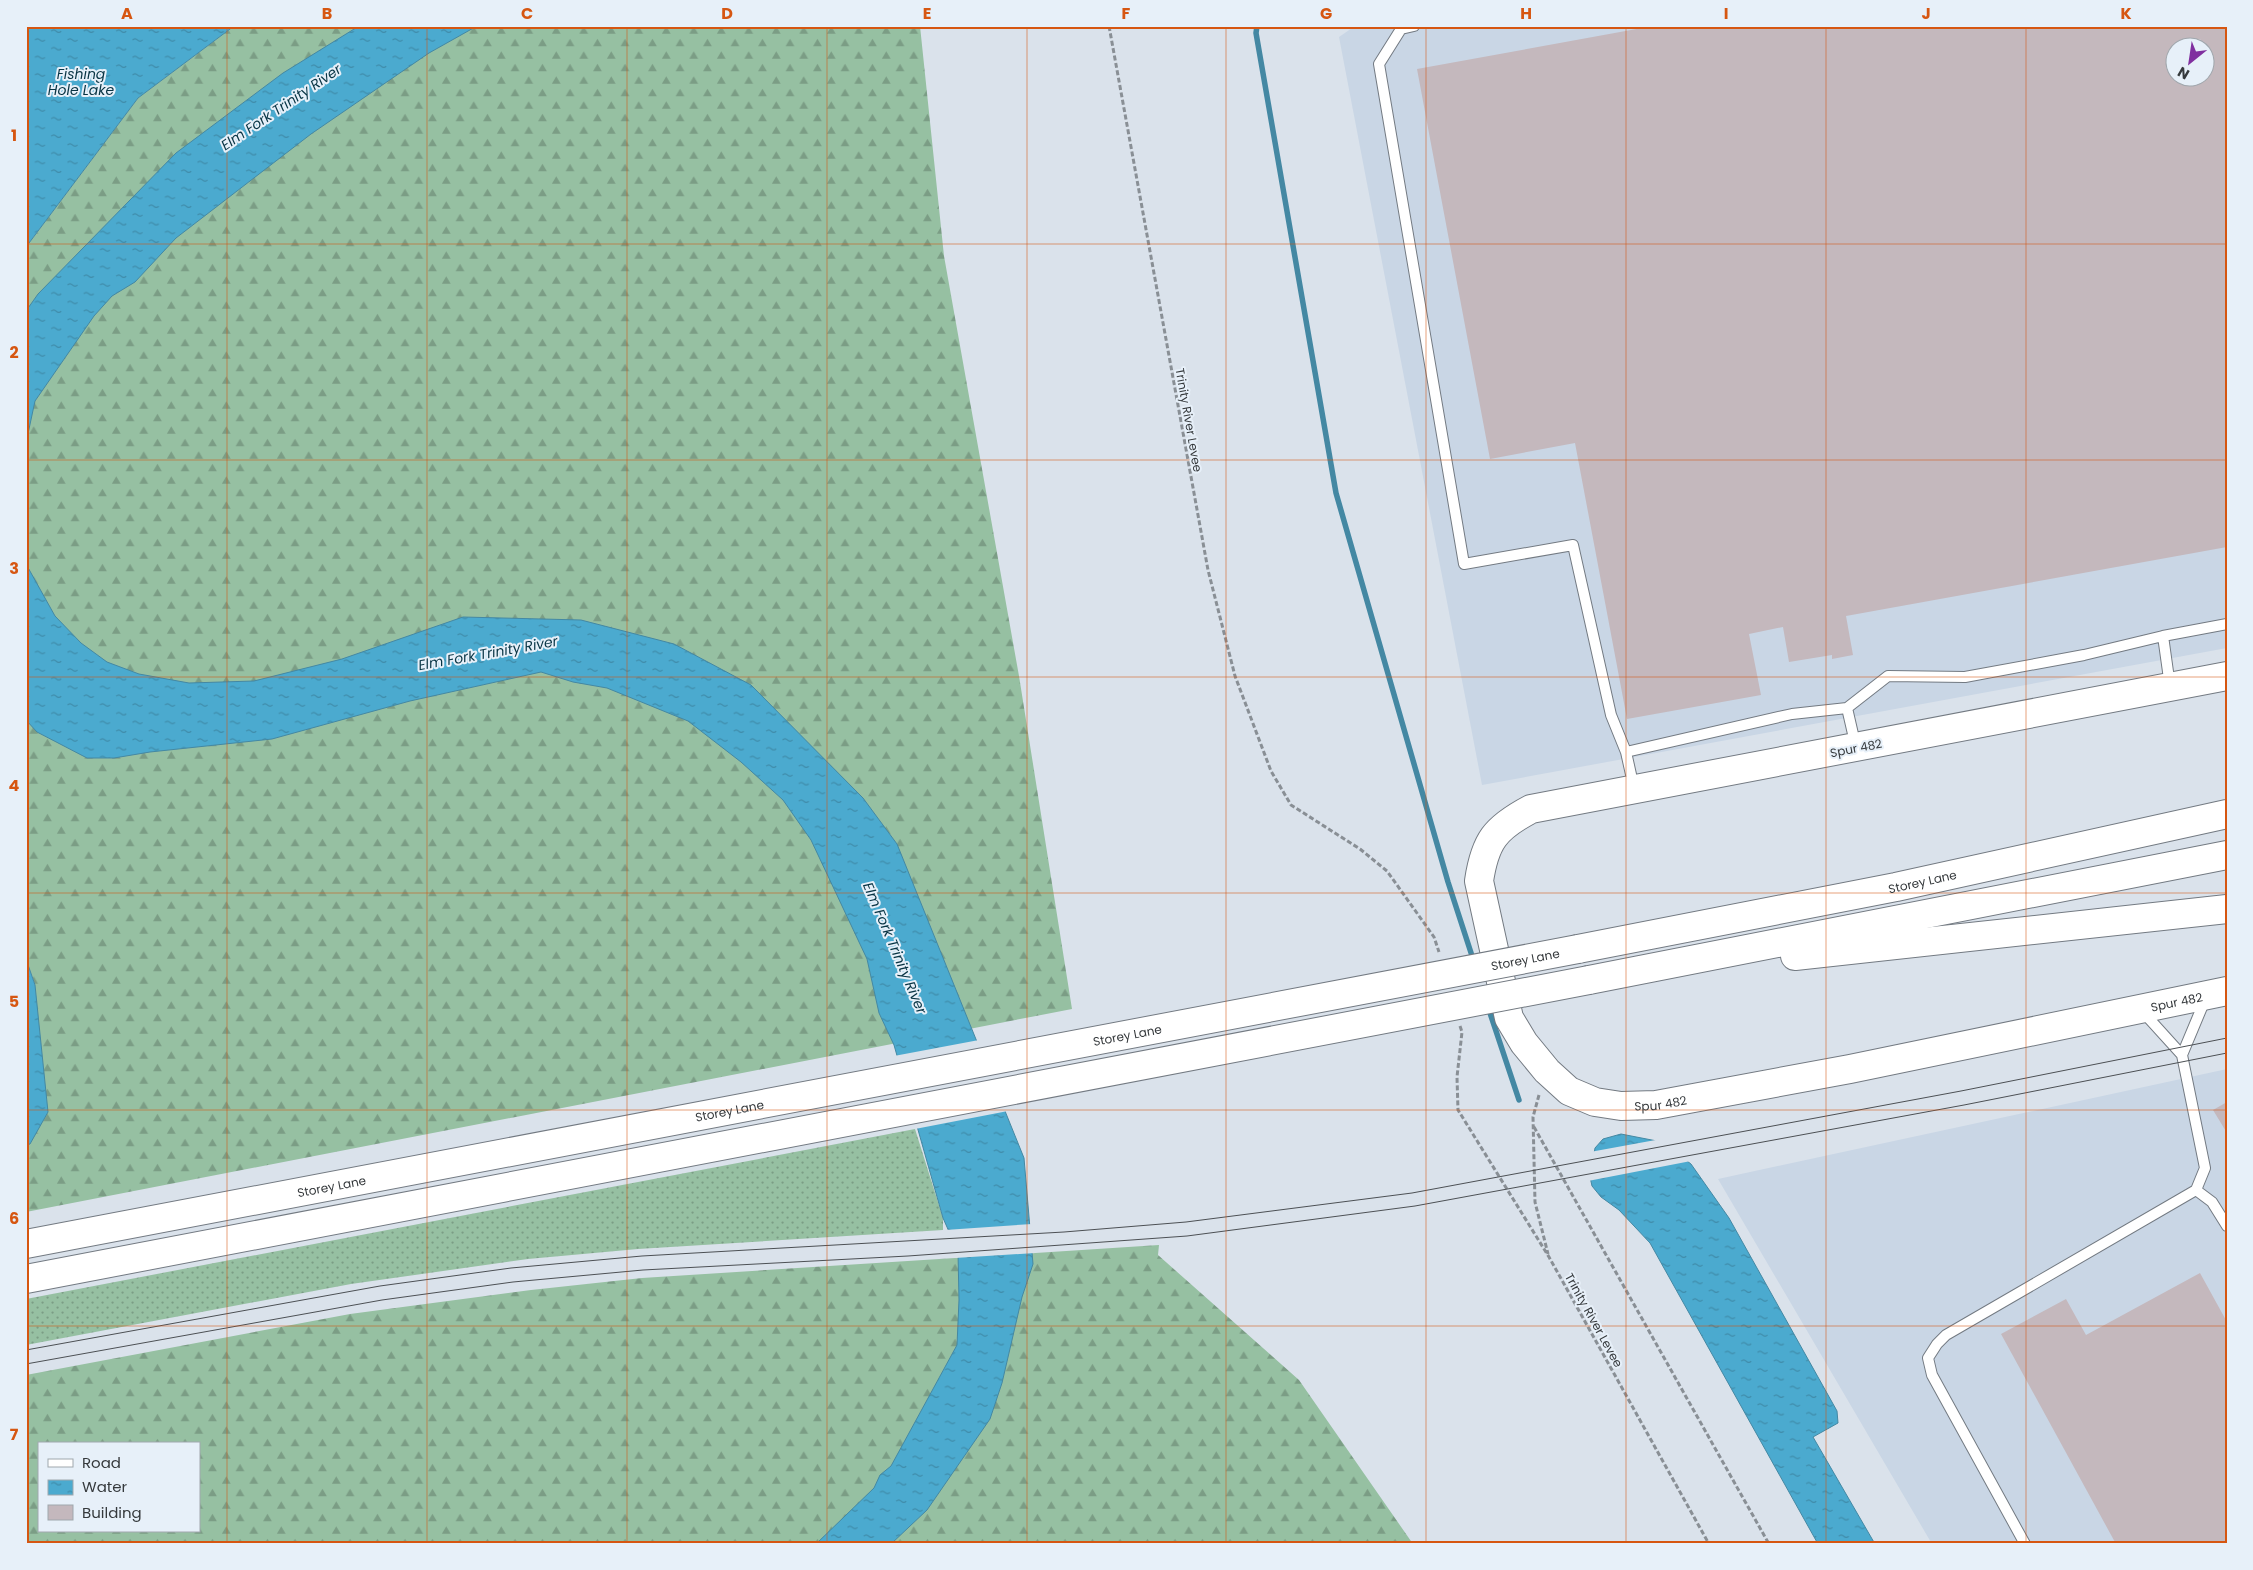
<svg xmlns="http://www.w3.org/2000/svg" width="2253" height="1570" viewBox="0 0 2253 1570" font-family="Poppins,sans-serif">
<defs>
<pattern id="grass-dots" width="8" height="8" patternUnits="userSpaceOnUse" patternTransform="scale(1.25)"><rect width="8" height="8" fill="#96c0a2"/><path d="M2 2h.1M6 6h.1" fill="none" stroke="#7b9d85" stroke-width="1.8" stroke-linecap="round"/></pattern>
<pattern id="forest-firs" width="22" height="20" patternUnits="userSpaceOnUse" patternTransform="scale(1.25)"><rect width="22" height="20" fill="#96c0a2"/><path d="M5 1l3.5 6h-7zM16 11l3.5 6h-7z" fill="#7b9d85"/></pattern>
<pattern id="water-ripples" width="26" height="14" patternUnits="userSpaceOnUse" patternTransform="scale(1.25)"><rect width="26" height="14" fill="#4baacf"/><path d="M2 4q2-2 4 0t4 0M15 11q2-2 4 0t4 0" fill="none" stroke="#3f8ba9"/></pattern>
</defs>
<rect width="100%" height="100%" fill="#dae2eb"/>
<path fill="#c9d6e5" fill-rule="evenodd" d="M 1355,26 L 2227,26 L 2227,648 L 1482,785 L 1339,37 ZM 2176,48 L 2206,48 L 2206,78 L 2176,78 Z
M 2227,1069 L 2227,1544 L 1932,1544 L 1718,1179 Z"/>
<path fill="url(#grass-dots)" d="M 915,1129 L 943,1218 L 943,1230 L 638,1249 L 528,1259 L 351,1284 L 26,1345 L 26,1299 Z"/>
<path fill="url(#forest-firs)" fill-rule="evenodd" d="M 234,26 L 920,26 L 944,256 L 1019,676 L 1072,1009 L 26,1212 L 26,1145 L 30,1143 L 35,985 L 26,959 L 26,247 L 138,98 Z
M 1159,1245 L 1158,1255 L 1299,1380 L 1413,1544 L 26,1544 L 26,1375 L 350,1314 L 531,1290 L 642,1278 ZM 39,1444 L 199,1444 L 199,1531 L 39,1531 Z"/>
<path fill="url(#water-ripples)" stroke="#4488a3" d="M 26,26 L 234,26 L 138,98 L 26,247 Z
M 359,26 L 477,26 L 429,53 L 311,134 L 176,238 L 135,282 L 112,296 L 94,316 L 35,401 L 26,443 L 26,311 L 38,294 L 176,153 L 283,73 Z
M 26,564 L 55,616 L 81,643 L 107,662 L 139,674 L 189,683 L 254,681 L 342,659 L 463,617 L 581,620 L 674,644 L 751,685 L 863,798 L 897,844 L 1024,1158 L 1033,1264 L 1022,1297 L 1002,1383 L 990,1419 L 927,1510 L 891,1544 L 816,1544 L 874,1488 L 880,1475 L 891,1466 L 957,1345 L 959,1300 L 958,1252 L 943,1218 L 894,1045 L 879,1013 L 867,959 L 811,840 L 783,800 L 741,762 L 688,721 L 607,688 L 573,682 L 541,672 L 410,701 L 272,739 L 150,752 L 114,758 L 87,758 L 37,732 L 26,720 Z
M 26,959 L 35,985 L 48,1112 L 30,1144 L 26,1145 Z
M 1621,1134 L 1662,1142 L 1691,1164 L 1729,1218 L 1837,1411 L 1838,1423 L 1813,1437 L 1875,1544 L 1818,1544 L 1650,1243 L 1619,1210 L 1601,1197 L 1592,1186 L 1590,1177 L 1595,1148 L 1603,1139 Z"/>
<path fill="#dae2eb" d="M 979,1040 L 1008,1111 L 915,1129 L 894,1056 Z
M 1661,1139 L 1677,1148 L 1691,1161 L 1588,1181 L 1587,1170 L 1590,1152 Z
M 1032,1224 L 1035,1253 L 955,1258 L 945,1230 Z"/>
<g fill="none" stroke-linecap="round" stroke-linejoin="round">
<path stroke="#4488a3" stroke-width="5.5" d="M 1257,26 L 1256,33 L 1336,493 L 1448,882 L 1474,962
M 1488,1007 L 1519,1100"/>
</g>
<path fill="#c4b8bd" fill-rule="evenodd" d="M 1653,26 L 2227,26 L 2227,547 L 1846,616 L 1853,655 L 1832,659 L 1832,655 L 1789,662 L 1783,627 L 1749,634 L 1761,695 L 1627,719 L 1575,443 L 1490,459 L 1417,69 ZM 2176,48 L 2206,48 L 2206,78 L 2176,78 Z
M 2227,1102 L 2227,1133 L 2213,1110 Z
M 2200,1273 L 2227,1322 L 2227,1544 L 2116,1544 L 2001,1334 L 2066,1299 L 2086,1335 Z"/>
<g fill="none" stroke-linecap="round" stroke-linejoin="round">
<g stroke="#737a82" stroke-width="12">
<path id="service" d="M 1414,26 L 1401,29 L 1379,64 L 1464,564 L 1573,545 L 1611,715 L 1626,752
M 2170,686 L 2163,636 L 2227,624
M 1847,708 L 1888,676 L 1965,677 L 2084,655 L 2163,636
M 1634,788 L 1626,752 L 1792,714 L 1847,708 L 1856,747
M 2143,1012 L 2182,1055 L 2205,1000
M 2196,1190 L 2212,1202 L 2227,1226
M 2025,1544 L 1932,1375 L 1928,1358 L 1937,1344 L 1946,1335 L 2196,1190 L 2205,1168 L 2182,1055"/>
</g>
<g stroke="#737a82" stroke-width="30">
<g id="secondary">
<path id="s1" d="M 2227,676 L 1531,809 C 1495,828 1485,841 1479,881 L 1509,1018 L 1524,1043 L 1547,1071 L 1569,1091 L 1595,1102 L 1621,1106 L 1656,1105 L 1850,1069 L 2227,991"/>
</g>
</g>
<g stroke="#737a82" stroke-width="30">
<g id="motorway">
<path id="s2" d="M 1578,949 L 1896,887 L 2227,814"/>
<path d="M 1795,956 L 2227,909"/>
<path d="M 1589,980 L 2227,855"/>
</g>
</g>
<path stroke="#898f95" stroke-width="3" stroke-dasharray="5 2.5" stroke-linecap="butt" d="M 1109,26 L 1208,570 L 1235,676 L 1271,771 L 1291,805 L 1360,849 L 1387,871 L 1434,937 L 1439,952
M 1460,1026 L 1462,1032 L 1457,1077 L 1458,1110 L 1549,1257 L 1709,1544
M 1539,1095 L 1533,1117 L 1535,1202 L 1548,1254
M 1534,1127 L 1769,1544"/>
<use href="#service" stroke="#fff" stroke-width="10"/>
<use href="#secondary" stroke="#fff" stroke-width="28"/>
<use href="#motorway" stroke="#fff" stroke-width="28"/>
<path stroke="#4c5054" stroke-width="1" d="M 26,1350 L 380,1286 L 511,1268 L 642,1256 L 1064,1232 L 1186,1222 L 1412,1193 L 1961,1091 L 2227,1038
M 26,1364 L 382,1300 L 513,1282 L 643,1270 L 908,1256 L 1187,1236 L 1415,1206 L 1964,1105 L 2227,1053"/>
<g stroke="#737a82" stroke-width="30" stroke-linecap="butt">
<g id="motorway-bridge">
<path id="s3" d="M 26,1244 L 1578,949"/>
<path d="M 26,1279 L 1589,980"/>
</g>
</g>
<use href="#motorway-bridge" stroke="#fff" stroke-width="28"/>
</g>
<path fill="none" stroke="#d65611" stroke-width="1" stroke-opacity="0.55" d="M 227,26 L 227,1544M 427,26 L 427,1544M 627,26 L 627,1544M 827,26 L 827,1544M 1027,26 L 1027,1544M 1226,26 L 1226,1544M 1426,26 L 1426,1544M 1626,26 L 1626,1544M 1826,26 L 1826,1544M 2026,26 L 2026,1544M 26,244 L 2227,244M 26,460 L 2227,460M 26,677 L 2227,677M 26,893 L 2227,893M 26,1110 L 2227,1110M 26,1326 L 2227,1326"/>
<g text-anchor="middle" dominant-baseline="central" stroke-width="4" stroke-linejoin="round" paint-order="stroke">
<g font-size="12" fill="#35393c" stroke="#e7f0f9">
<text transform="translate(1189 420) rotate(80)">Trinity River Levee</text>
<text transform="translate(1856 748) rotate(-11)">Spur 482</text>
<text stroke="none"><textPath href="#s2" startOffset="351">Storey Lane</textPath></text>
<text stroke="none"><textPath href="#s3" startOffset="1526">Storey Lane</textPath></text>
<text stroke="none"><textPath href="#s1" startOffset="1658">Spur 482</textPath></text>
<text stroke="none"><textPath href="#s3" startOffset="1121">Storey Lane</textPath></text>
<text stroke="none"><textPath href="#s1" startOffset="1132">Spur 482</textPath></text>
<text stroke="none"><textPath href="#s3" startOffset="716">Storey Lane</textPath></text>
<text stroke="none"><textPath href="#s3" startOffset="311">Storey Lane</textPath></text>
<text transform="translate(1594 1320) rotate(61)">Trinity River Levee</text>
</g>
<g font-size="14" font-style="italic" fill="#083444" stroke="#e7f0f9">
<text x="81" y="74">Fishing<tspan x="81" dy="16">Hole Lake</tspan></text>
<text transform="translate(281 107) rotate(-34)">Elm Fork Trinity River</text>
<text transform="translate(488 653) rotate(-10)">Elm Fork Trinity River</text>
<text transform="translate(895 948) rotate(67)">Elm Fork Trinity River</text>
</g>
</g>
<rect width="2253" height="1570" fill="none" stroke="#e7f0f9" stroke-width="55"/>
<rect x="38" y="1442" width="162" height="90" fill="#e7f0f9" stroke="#a0a7ad"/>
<rect x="48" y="1459" width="25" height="8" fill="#ffffff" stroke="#a0a7ad"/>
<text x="82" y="1468" font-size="15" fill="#35393c">Road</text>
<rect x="48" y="1480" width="25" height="15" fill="url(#water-ripples)" stroke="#a0a7ad"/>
<text x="82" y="1492" font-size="15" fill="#35393c">Water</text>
<rect x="48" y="1505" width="25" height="15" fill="#c4b8bd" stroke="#a0a7ad"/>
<text x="82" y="1518" font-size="15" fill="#35393c">Building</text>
<g transform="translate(2190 62) rotate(210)"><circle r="24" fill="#e7f0f9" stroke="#a0a7ad"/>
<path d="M0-4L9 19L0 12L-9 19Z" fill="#802f9f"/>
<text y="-8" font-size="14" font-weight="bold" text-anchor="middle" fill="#35393c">N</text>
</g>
<rect x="28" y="28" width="2198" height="1514" fill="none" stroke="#d65611" stroke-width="2"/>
<g font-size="16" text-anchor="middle" font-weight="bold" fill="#d65611">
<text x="127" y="19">A</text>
<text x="327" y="19">B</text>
<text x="527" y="19">C</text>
<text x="727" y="19">D</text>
<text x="927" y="19">E</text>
<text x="1126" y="19">F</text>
<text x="1326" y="19">G</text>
<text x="1526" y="19">H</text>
<text x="1726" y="19">I</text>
<text x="1926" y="19">J</text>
<text x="2126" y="19">K</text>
<text x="14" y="141">1</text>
<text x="14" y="358">2</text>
<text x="14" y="574">3</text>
<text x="14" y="791">4</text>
<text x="14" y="1007">5</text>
<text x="14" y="1224">6</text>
<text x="14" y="1440">7</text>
</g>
</svg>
